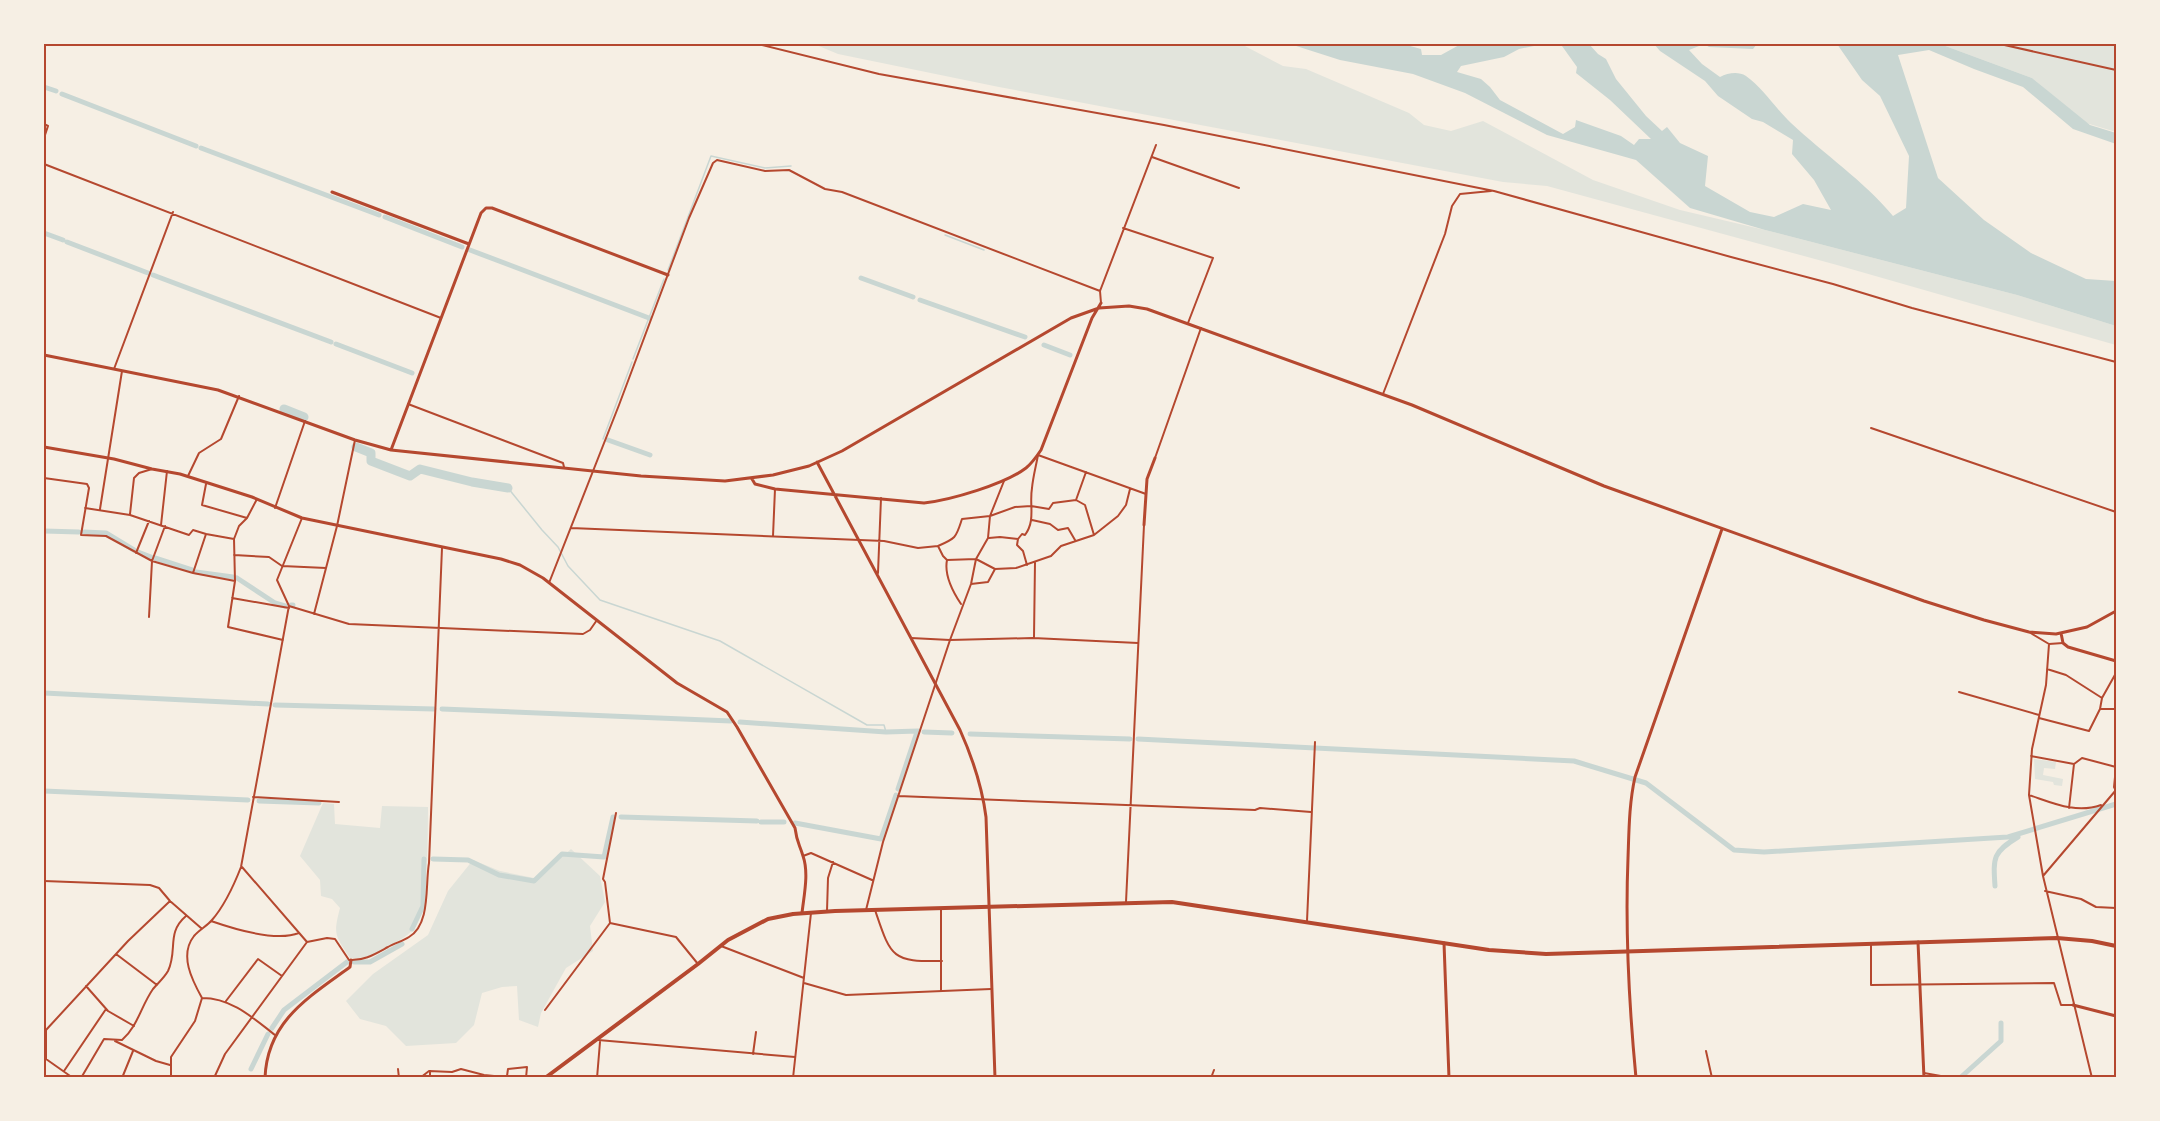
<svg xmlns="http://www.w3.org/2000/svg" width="2160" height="1121" viewBox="0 0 2160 1121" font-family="'PT Sans',sans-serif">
<rect width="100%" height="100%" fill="#f6efe4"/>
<path fill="#e2e4dc" d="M 814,44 L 1241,44 L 1283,66 L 1306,69 L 1409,113 L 1424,125 L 1451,131 L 1483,121 L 1593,180 L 1680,210 L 1765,230 L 2017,295 L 2116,326 L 2116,345 L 1837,265 L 1547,186 L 1503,182 L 999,87 L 838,54 Z
M 1940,44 L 2116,44 L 2116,132 L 2086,123 L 2032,78 Z
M 2034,759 L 2056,762 L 2055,769 L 2044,768 L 2043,775 L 2063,779 L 2062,786 L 2054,785 L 2053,782 L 2035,779 Z
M 323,803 L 334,804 L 335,824 L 380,828 L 382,806 L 428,807 C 428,833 428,913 413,930 C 405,938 394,943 385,948 C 373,955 364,959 350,958 C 335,935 333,935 340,908 L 332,899 L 321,896 L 320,880 L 300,856 Z
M 571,849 L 600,876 L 605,902 L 590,926 L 593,951 L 566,968 L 541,1013 L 538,1027 L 519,1020 L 517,986 L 502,987 L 482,993 L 474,1025 L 456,1043 L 406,1046 L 386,1026 L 360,1019 L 346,1001 L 373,974 L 428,935 L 448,891 L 473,860 L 500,871 L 539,879 Z"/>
<path fill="#c9d6d2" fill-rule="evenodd" d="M 1290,44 L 1403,44 L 1421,49 L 1422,55 L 1441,55 L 1461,44 L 1589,44 L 1598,54 L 1606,59 L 1616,79 L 1646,116 L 1662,131 L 1667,127 L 1680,143 L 1708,156 L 1705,186 L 1750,212 L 1774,217 L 1803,204 L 1831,210 L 1814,180 L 1792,154 L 1793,140 L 1763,122 L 1752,119 L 1718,96 L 1705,81 L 1660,51 L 1654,44 L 1757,44 L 1753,49 L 1709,47 L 1704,44 L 1689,50 L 1702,64 L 1720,77 C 1728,73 1738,71 1746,76 C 1762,87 1776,109 1791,123 C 1824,154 1864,181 1893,216 L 1906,208 L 1909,156 L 1880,96 L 1862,80 L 1837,44 L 1940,44 L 2032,78 L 2090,125 L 2116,133 L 2116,144 L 2073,129 L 2023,87 L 1974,69 L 1929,50 L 1898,55 L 1938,178 L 1984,220 L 2031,253 L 2086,279 L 2116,281 L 2116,326 L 2017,295 L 1765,230 L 1690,208 L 1636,160 L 1547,135 L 1465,93 L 1413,74 L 1340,60 ZM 1544,44 L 1562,46 L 1577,67 L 1576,73 L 1610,100 L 1651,139 L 1639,139 L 1634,145 L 1621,136 L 1576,120 L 1575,127 L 1563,134 L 1500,100 L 1490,87 L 1481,79 L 1457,72 L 1461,66 L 1504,57 L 1519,49 Z"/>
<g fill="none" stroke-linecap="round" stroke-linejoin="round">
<path stroke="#c9d6d2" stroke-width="1.5" d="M 945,235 L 984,250
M 668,270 L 711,156 L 765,168 L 791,166
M 633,359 L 664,279
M 603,439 L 632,362
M 508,488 L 542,530 L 558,547 L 568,566 L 600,600 L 720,641 L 867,725 L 884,725 L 886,732"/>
<path stroke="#c9d6d2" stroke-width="5" d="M 44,87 L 56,91
M 62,94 L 196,146
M 201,148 L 379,215
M 385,217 L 462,247
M 44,233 L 63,240
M 67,242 L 148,273
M 470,250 L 649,318
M 153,275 L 331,342
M 861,278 L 913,297
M 920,300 L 1025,337
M 336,344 L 412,373
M 1044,345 L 1070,355
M 608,440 L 650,455
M 44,531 L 79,532
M 84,532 L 106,533 L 134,550
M 138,552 L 151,557
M 155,558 L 192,570
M 196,572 L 233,577
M 237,578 L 275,603 L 285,606
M 291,605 L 293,605
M 44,693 L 268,704
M 275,705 L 434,709
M 442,709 L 731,721
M 740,722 L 886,732 L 918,731
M 924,732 L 952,733
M 970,734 L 1130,739
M 1138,739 L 1574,761 L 1646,783 L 1734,850 L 1764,852 L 2008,837 L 2116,804
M 898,789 L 917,732
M 44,791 L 248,800
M 259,801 L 319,803
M 621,817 L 757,821
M 761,822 L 784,822
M 795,823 L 881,839 L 896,795
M 433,859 L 468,860 L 499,875 L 534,881 L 562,854 L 604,857 L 613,817
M 1995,886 C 1993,857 1993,852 2018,837
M 412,929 L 423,906 L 424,859
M 354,962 L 370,962 L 402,944
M 272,1028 L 284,1010 L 347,962
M 251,1069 L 268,1034
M 1960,1078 L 2001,1041 L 2001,1023"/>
<path stroke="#c9d6d2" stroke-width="9" d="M 284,409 L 304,417
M 356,447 L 371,453 L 371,461 L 410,476 L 420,469 L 472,482 L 508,488"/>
<path stroke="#b5482f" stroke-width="2" d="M 758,44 L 879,74 L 1164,125 L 1494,191 L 1731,257 L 1833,284 L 1912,308 L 2116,362
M 2000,44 L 2116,70
M 44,124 L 48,126 L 44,138
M 1152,157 L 1239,188
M 44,164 L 441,318
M 1123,228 L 1213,258 L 1188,323
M 1101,303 L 1100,291 L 1156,145
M 114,369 L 173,212
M 1383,394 L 1445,234 L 1452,206 L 1460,194 L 1491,191
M 408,404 L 563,463 L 564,467
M 1871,428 L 2116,512
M 1155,458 L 1201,328
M 188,476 L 199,453 L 221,439 L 239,396
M 44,478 L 87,484 L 89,488 L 81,535 L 106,536 L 152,561 L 193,573 L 235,581
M 206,484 L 202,505 L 247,518
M 257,499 L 247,518 L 239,526 L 234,539 L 235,581 L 228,627 L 283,640
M 1076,500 L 1085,505 L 1094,535
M 85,508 L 130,515 L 189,535 L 193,530 L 206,534 L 234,539
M 275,508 L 305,421
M 100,509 L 122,371
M 130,514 L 134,478 L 139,473 L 152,469
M 1032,520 L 1050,524 L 1058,530 L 1068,528 L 1075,540
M 161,525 L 167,471
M 571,528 L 884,541 L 918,548 L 938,546 L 943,556 L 947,560 L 976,559 L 995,569 L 1016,568 L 1051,556 L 1061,546 L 1094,535 L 1118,516 L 1126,505 L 1130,489
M 773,536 L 775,489
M 989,538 L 1000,537 L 1018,539 L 1022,534 L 1025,535 C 1036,520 1029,505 1032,488 C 1033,477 1036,466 1038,455 L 1146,494
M 1018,539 L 1017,545 L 1023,551 L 1027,565
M 938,546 C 957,538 956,537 962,519 L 990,516 L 1015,507 L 1031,506 L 1049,509 L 1053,503 L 1076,500 L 1086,472
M 136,553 L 149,521
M 234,555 L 269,557 L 282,566 L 326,568
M 947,560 C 944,575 953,592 961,604
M 193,573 L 206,534
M 878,573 L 881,498
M 549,583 L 619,405 L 689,218 L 713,163 L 717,160 L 765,171 L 789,170 L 825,189 L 842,192 L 1100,291
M 971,584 L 988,582 L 995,569
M 232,598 L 289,608
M 289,606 L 349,624 L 583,634 L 590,630 L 597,620
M 314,614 L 337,526 L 355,440
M 149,617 L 152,561 L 165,526
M 2029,632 L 2049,644 L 2046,685 L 2032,749 L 2029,795 L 2043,876
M 1034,637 L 1035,562
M 911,638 L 950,640 L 1033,638 L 1138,643
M 2049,644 L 2063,643
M 2047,669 L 2066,675 L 2102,698
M 1959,692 L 2039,715
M 2100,709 L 2116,709
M 2039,718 L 2089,731 L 2100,709 L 2102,698 L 2116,673
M 2031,756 L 2074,764 L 2082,758 L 2116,767 L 2114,787 L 2116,791
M 2029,795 C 2053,803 2076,814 2101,805
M 898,796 L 1255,810 L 1260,808 L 1311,812
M 253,797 L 339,802
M 2069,808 L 2074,764
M 803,856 L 811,853 L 872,880
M 242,867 L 307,942
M 44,881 L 150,885 L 159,888 L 170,901 L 201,928
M 2045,891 L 2081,899 L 2096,907 L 2116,908
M 1126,902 L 1144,525
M 941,909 L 941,990
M 866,910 L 883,842 L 950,640 L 971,584 L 976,559 L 988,538 L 990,516 L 1004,481
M 875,910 C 891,957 891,962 942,961
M 827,911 L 828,878 L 833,862
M 211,921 C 234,929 276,942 299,933
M 1307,921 L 1315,742
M 610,923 L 676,937 L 698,964
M 1871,945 L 1871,985 L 2054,983 L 2061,1005 L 2073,1005
M 721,946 L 804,978
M 116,954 L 157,985
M 804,983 L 846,995 L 991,989
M 86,986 L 108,1011 L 134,1026
M 202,998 C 232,998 253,1018 275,1035
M 226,1001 L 258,959 L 282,976
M 545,1010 L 610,923 L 605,882 L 603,879 L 616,813
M 598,1040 L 795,1057
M 115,1041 L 156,1061 L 170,1065
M 1706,1051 L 1712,1078
M 753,1054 L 756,1032
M 398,1069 L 399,1078
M 64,1071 L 106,1009
M 1924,1073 L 1952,1078
M 73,1078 L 46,1059 L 46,1030 L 128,941 L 170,901
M 81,1078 L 104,1039 L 122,1040 C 138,1026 141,1006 153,989 C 158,983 164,978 168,971 C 178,950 166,933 186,916
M 122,1078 L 133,1051
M 171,1078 L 171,1057 L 195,1021 L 202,998 C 192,980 179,955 194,936 C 199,930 207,926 212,920 C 225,905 234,885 241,867 L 288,611 L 289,606 L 277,580 L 302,518
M 214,1078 L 225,1054 L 307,942 L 327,938 L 335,939 L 349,960 C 364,961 375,954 388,947 C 395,943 403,941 409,937 C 431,924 425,885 429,863 L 442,548
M 420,1078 L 429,1071 L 452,1072 L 461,1069 L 484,1075 L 504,1077 L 507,1076 L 508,1069 L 527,1067 L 526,1078
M 430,1078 L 430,1071
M 597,1078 L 600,1042
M 793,1078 L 811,913
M 1211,1078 L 1214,1070
M 2092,1078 L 2043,876 L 2116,790"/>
<path stroke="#b5482f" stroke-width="3" d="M 332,192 L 469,244
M 44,355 L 218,390 L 355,440 L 391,450 L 641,476 L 725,481 L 773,475 L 809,466 L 842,451 L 1071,318 L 1099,308 L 1129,306 L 1147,309 L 1412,405 L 1604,486 L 1924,601 L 1984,620 L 2029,632 L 2056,634 L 2087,627 L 2116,611
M 391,450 L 481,213 L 486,208 L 492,208 L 668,275
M 817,462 L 960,730 C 973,759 982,786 986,817 L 995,1078
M 752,479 L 755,484 L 775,489 L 924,503 C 951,500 1005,484 1026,468 C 1032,463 1037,456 1041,450 L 1092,318 L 1101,303
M 1144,525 L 1147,479 L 1155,458
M 2061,633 L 2063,643 L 2068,647 L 2116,661
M 1918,942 L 1924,1078
M 1444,943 L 1449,1078
M 2073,1005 L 2116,1016
M 265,1078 C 267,1021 309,997 350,967 L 351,960
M 1636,1078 C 1629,1005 1625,932 1628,858 C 1629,831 1629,804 1635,777 L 1722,529"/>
<path stroke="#b5482f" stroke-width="3" d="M 44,447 L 114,459 L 152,469 L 180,474 L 252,497 L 302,518 L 501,559 L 520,565 L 543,578 L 677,683 L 727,712 L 737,727 L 795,828 C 797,843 799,843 803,856 C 809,873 804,895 802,913"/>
<path stroke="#b5482f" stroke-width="4" d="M 545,1078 L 698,964 L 728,940 L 768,919 L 793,914 L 835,911 L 1172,902 L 1489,950 L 1546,954 L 2057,938 L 2092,941 L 2116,946"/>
</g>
<rect width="2160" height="1121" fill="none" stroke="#f6efe4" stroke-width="90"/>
<rect x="45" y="45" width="2070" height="1031" fill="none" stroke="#b5482f" stroke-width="2"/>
</svg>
